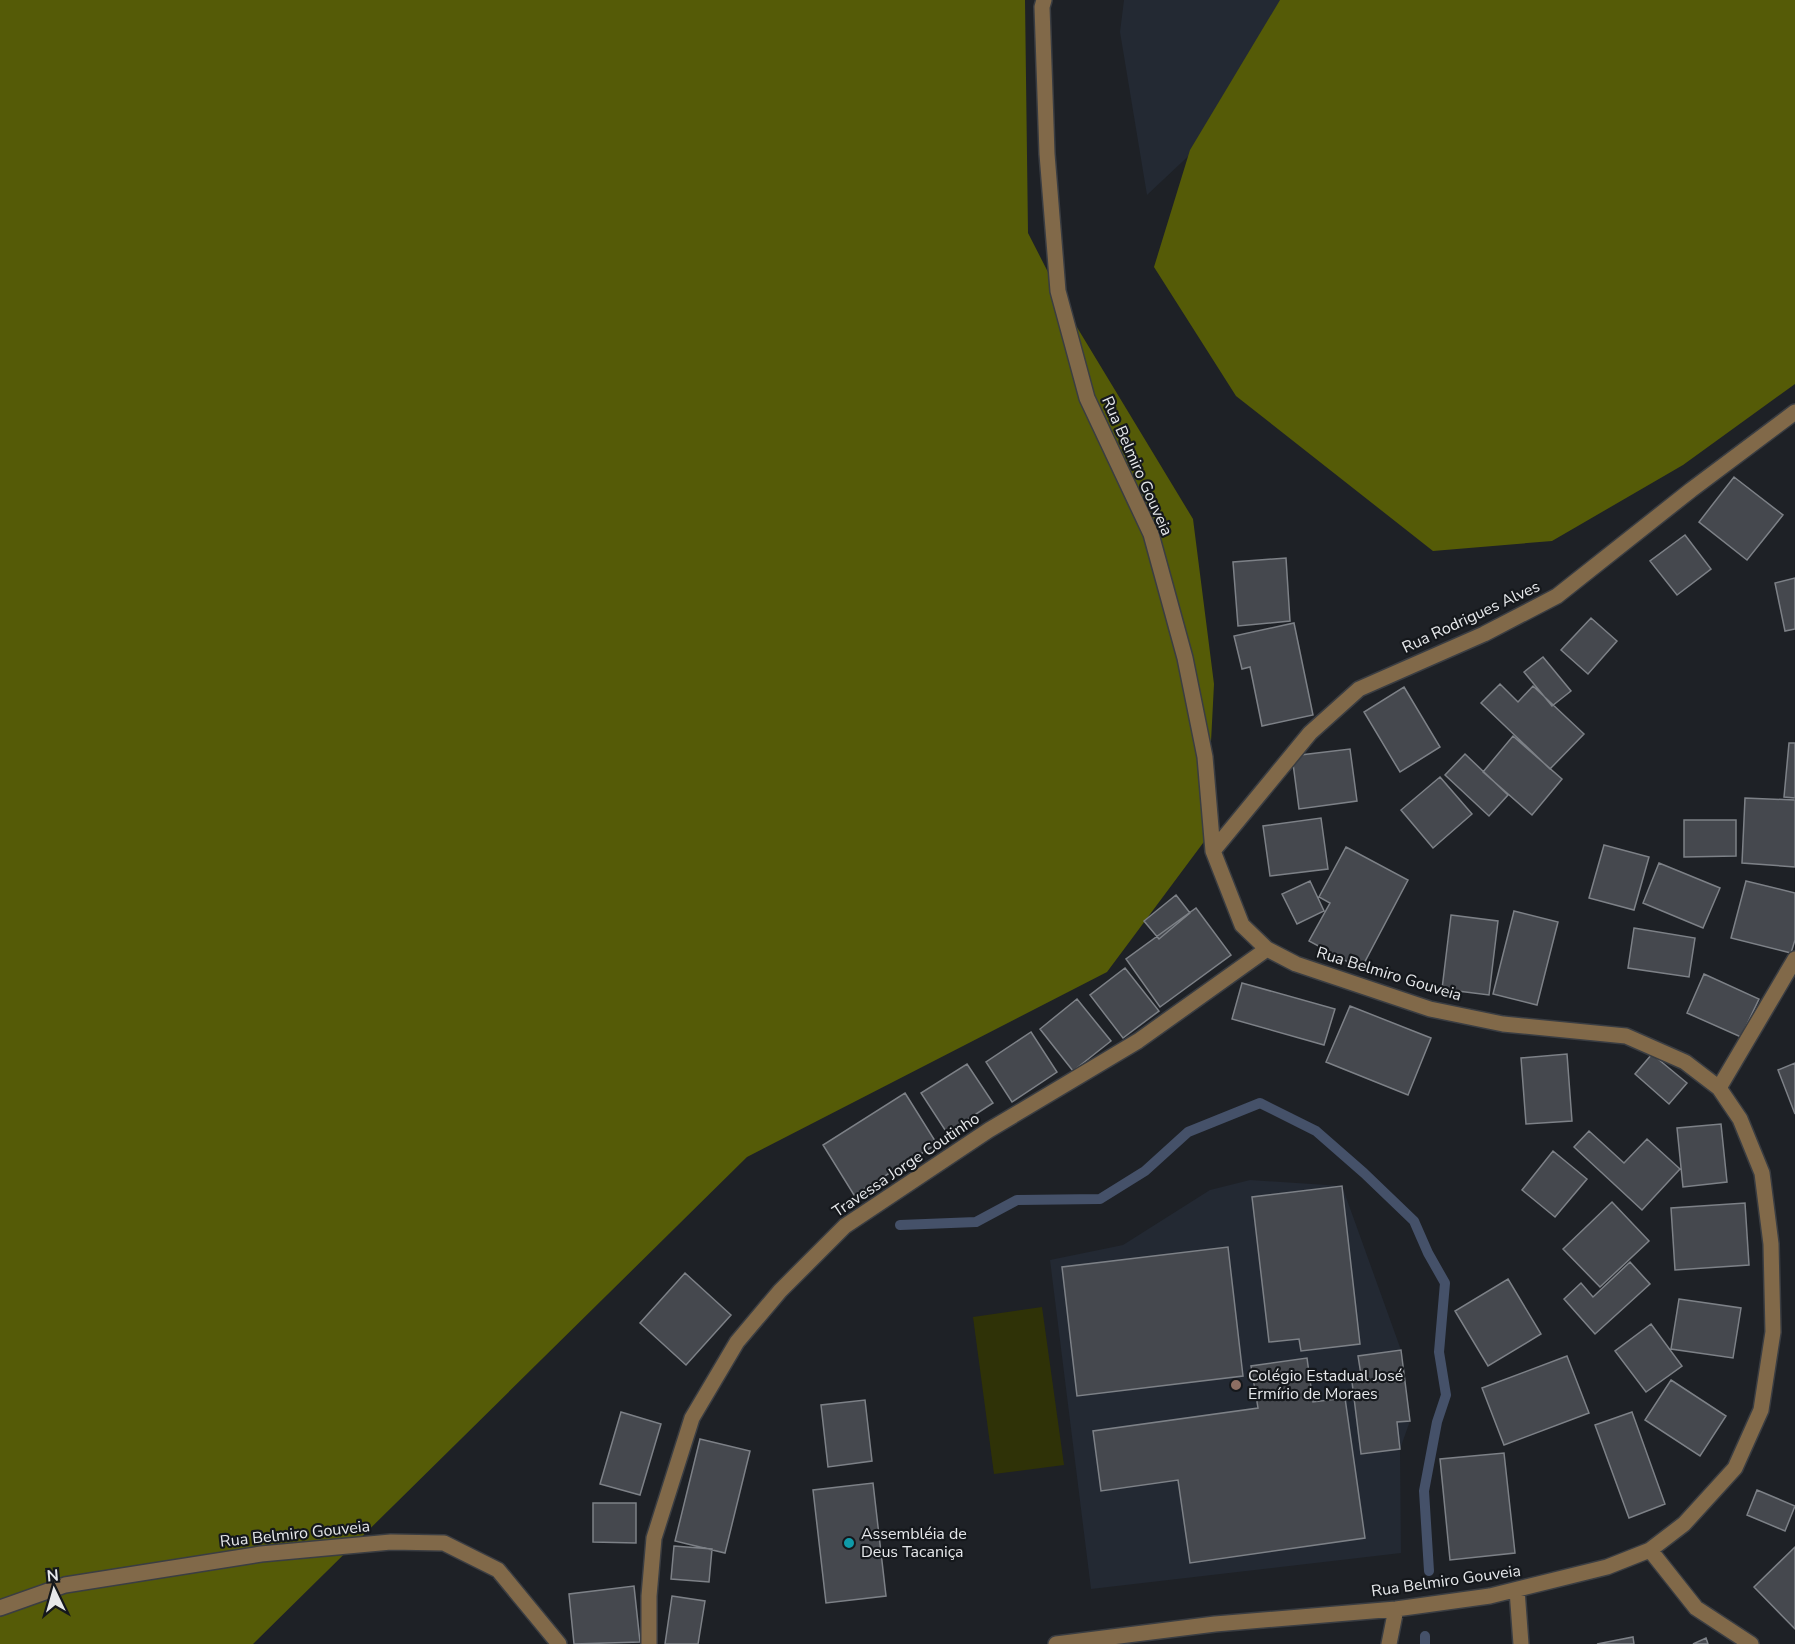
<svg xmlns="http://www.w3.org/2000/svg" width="1795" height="1644" viewBox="0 0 1795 1644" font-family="'Nunito Sans',sans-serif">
<rect width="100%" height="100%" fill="#1e2126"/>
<path fill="#232933" d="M 1124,0 L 1354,0 L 1147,195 L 1120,32 Z
M 1250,1180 L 1342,1186 L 1401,1350 L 1410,1421 L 1400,1449 L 1401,1553 L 1091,1589 L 1050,1260 L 1123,1245 L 1210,1190 Z"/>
<path fill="#2f3207" d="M 1042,1307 L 1064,1465 L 994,1474 L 973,1317 Z"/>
<path fill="#555b07" d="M 0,0 L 1025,0 L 1028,233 L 1072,319 L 1193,519 L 1214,684 L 1206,839 L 1107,972 L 747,1157 L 253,1644 L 0,1644 Z
M 1280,0 L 1795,0 L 1795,384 L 1683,465 L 1552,541 L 1433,551 L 1236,396 L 1154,267 L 1190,150 Z"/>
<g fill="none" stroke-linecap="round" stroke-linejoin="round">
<path stroke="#455169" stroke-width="10" d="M 900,1225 L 976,1222 L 1017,1200 L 1100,1199 L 1145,1171 L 1188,1132 L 1260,1103 L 1316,1131 L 1364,1173 L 1414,1221 L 1428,1253 L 1445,1283 L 1439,1352 L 1446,1395 L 1437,1422 L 1424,1491 L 1429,1571
M 1425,1644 L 1425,1636"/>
</g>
<path fill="#45484e" stroke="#7d8187" stroke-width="1.5" d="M 1734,477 L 1783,515 L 1747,560 L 1699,522 Z
M 1685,535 L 1711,569 L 1677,595 L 1650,561 Z
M 1286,558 L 1290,621 L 1238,626 L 1233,562 Z
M 1795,578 L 1795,629 L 1785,631 L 1775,583 Z
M 1591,618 L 1617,641 L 1588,674 L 1561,650 Z
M 1294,623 L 1313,715 L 1262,726 L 1250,667 L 1242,669 L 1234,636 Z
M 1543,657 L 1571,691 L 1552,706 L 1524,672 Z
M 1500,684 L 1518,702 L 1533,686 L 1584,734 L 1550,769 L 1481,703 Z
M 1404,687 L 1440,747 L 1400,772 L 1364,712 Z
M 1513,736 L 1562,779 L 1532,815 L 1483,772 Z
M 1789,743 L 1795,743 L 1795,798 L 1784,797 Z
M 1350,749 L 1357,801 L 1299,809 L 1292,756 Z
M 1465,754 L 1508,795 L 1489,816 L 1445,775 Z
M 1440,777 L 1472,814 L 1433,848 L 1401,810 Z
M 1745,798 L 1795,800 L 1795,867 L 1742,863 Z
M 1321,818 L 1328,869 L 1270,876 L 1263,826 Z
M 1684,820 L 1736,820 L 1736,856 L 1684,857 Z
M 1604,845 L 1649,857 L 1634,910 L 1589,898 Z
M 1346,847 L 1408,880 L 1361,969 L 1309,941 L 1330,903 L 1319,897 Z
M 1659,863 L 1720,888 L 1703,928 L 1643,903 Z
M 1310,881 L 1324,911 L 1297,924 L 1282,894 Z
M 1746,881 L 1795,893 L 1795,940 L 1791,953 L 1731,938 Z
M 1176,895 L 1190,913 L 1159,939 L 1144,921 Z
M 1196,908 L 1231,955 L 1160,1007 L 1126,959 Z
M 1514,911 L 1558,922 L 1537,1005 L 1493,994 Z
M 1451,915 L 1498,921 L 1489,995 L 1442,989 Z
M 1634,928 L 1695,938 L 1689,977 L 1628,968 Z
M 1125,968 L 1159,1011 L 1123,1038 L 1090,995 Z
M 1704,974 L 1759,999 L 1741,1037 L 1687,1013 Z
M 1242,983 L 1335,1009 L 1324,1045 L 1232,1019 Z
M 1077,999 L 1111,1041 L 1073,1071 L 1040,1029 Z
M 1350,1006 L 1431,1038 L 1408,1095 L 1326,1062 Z
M 1031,1032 L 1057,1072 L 1012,1102 L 986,1062 Z
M 1567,1054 L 1572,1121 L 1526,1124 L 1521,1058 Z
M 1652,1054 L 1687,1083 L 1669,1104 L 1635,1074 Z
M 1795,1063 L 1795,1114 L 1778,1070 Z
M 967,1064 L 993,1103 L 947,1133 L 921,1093 Z
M 905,1093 L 937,1144 L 854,1195 L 823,1145 Z
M 1721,1124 L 1727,1182 L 1683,1187 L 1677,1128 Z
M 1589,1131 L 1624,1163 L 1647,1139 L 1680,1169 L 1642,1210 L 1574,1147 Z
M 1553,1151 L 1587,1179 L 1555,1217 L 1522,1190 Z
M 1342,1186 L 1360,1344 L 1301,1351 L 1299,1339 L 1269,1342 L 1252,1197 Z
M 1612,1202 L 1649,1241 L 1600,1287 L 1563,1249 Z
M 1745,1203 L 1749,1265 L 1675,1270 L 1671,1208 Z
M 1228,1247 L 1243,1376 L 1077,1396 L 1062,1267 Z
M 1630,1262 L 1650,1284 L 1595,1334 L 1564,1299 L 1581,1283 L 1593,1297 Z
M 685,1273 L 731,1315 L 686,1365 L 640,1323 Z
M 1508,1279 L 1541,1334 L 1488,1366 L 1455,1311 Z
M 1679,1299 L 1741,1308 L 1733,1358 L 1671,1349 Z
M 1651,1324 L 1682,1366 L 1646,1392 L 1615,1351 Z
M 1401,1350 L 1410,1421 L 1397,1422 L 1400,1449 L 1361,1454 L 1352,1382 L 1362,1381 L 1358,1356 Z
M 1567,1356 L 1589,1413 L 1504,1445 L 1482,1388 Z
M 1307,1358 L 1313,1402 L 1345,1398 L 1365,1538 L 1190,1563 L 1178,1480 L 1101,1491 L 1093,1431 L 1258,1408 L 1251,1366 Z
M 1671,1380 L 1726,1416 L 1700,1456 L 1645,1420 Z
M 865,1400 L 872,1461 L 828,1467 L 821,1405 Z
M 621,1412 L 661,1424 L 640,1495 L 600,1484 Z
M 1632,1412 L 1665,1504 L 1629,1518 L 1595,1425 Z
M 700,1439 L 750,1451 L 725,1553 L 675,1541 Z
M 1504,1453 L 1515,1553 L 1450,1560 L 1440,1459 Z
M 873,1483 L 886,1596 L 826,1603 L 813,1490 Z
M 1757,1490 L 1795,1506 L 1785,1531 L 1747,1515 Z
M 593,1503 L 636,1503 L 636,1543 L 593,1542 Z
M 674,1546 L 712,1549 L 709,1582 L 671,1579 Z
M 1795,1547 L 1795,1629 L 1754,1587 Z
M 634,1586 L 640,1642 L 574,1644 L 569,1594 Z
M 672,1596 L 705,1601 L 698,1644 L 665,1644 Z
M 1633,1637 L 1634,1644 L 1597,1644 Z
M 1706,1638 L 1708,1644 L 1693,1644 Z"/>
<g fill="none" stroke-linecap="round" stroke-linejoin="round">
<g stroke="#3a3d42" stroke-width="18">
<path id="minor" d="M 1044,0 L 1042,7 L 1047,154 L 1058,291 L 1087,398 L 1151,534 L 1185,658 L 1205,757 L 1213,851 L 1242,925 L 1267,949 L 1296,964 L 1430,1009 L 1503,1024 L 1626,1036 L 1685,1062 L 1719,1088 L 1740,1119 L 1762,1173 L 1771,1244 L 1773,1332 L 1761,1410 L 1735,1468 L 1684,1524 L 1650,1550 L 1607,1567 L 1490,1596 L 1396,1609 L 1215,1624 L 1056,1644
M 1213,851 L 1310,733 L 1359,689 L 1484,634 L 1557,596 L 1691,490 L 1795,412
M 1719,1088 L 1795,959
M 1650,1550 L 1696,1608 L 1751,1644
M 1517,1590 L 1521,1644
M 0,1608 L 65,1585 L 261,1554 L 391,1542 L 444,1543 L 498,1570 L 559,1644
M 649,1644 L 649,1596 L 654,1538 L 692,1418 L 737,1342 L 780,1291 L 845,1226 L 989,1130 L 1138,1041 L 1267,949
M 1389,1644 L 1396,1609"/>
</g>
<use href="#minor" stroke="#816949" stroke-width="15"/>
</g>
<circle fill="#8d6e63" stroke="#15181c" stroke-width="2" cx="1236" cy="1385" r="6"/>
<circle fill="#0f9aa8" stroke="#15181c" stroke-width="2" cx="849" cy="1543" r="6"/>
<g text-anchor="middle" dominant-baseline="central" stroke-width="4.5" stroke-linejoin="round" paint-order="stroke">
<g font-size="16" fill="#e6e8eb" stroke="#15181c">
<text transform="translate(1137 466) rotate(66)">Rua Belmiro Gouveia</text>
<text transform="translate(1471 617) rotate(-25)">Rua Rodrigues Alves</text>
<text transform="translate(1389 974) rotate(17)">Rua Belmiro Gouveia</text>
<text transform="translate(906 1165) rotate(-34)">Travessa Jorge Coutinho</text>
<text transform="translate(295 1534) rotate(-6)">Rua Belmiro Gouveia</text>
<text transform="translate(1446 1581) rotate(-8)">Rua Belmiro Gouveia</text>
</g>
<g font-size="16" fill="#e6e8eb" stroke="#15181c" text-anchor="start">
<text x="1248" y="1376">Colégio Estadual José<tspan x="1248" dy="18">Ermírio de Moraes</tspan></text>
<text x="861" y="1534">Assembléia de<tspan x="861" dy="18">Deus Tacaniça</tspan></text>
</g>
</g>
<g transform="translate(54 1590) rotate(355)" stroke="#15181c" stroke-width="4.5" paint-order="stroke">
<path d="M0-4.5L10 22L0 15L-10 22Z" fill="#e6e8eb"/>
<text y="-9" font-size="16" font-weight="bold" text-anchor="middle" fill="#e6e8eb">N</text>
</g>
</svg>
